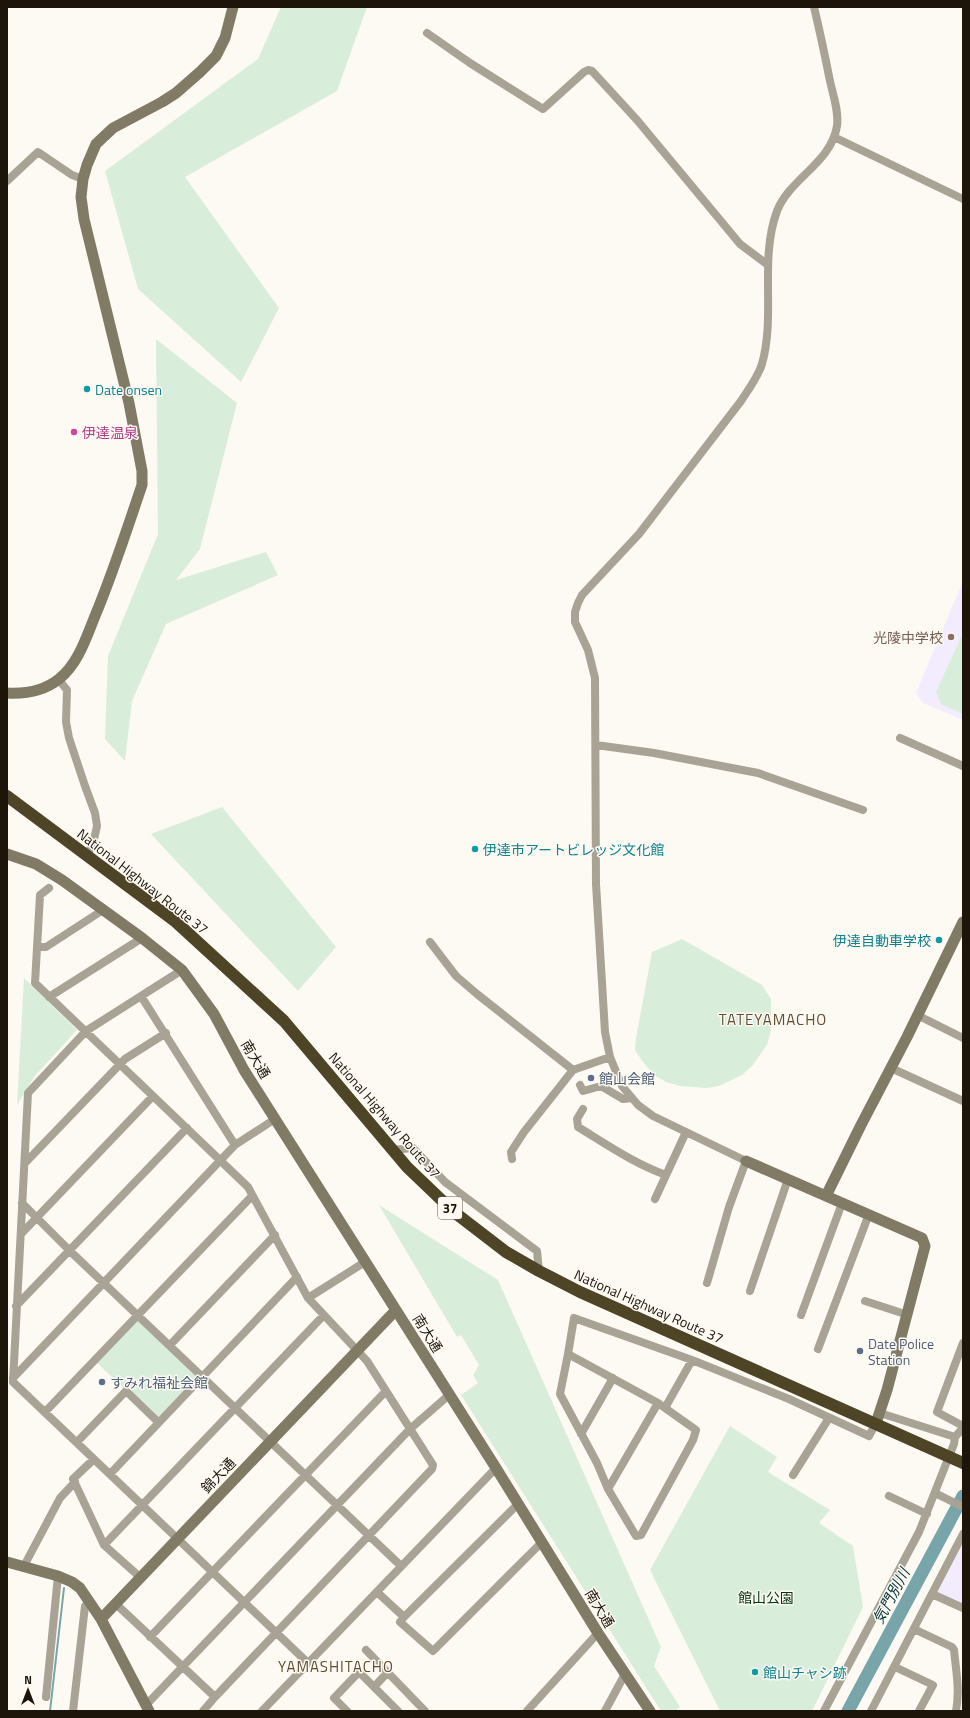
<svg xmlns="http://www.w3.org/2000/svg" width="970" height="1718" viewBox="0 0 970 1718" font-family="'Titillium Web','Noto Sans JP',sans-serif">
<rect width="100%" height="100%" fill="#fdf9f3"/>
<path fill="#f2ecfe" d="M 963,581 L 963,720 L 923,703 L 916,693 Z
M 963,1541 L 963,1606 L 937,1594 Z"/>
<path fill="#d8eedb" d="M 281,7 L 367,7 L 337,91 L 185,177 L 279,308 L 241,382 L 138,289 L 105,171 L 258,59 Z
M 156,339 L 237,403 L 200,549 L 176,580 L 266,552 L 278,575 L 166,624 L 132,701 L 125,761 L 105,739 L 108,656 L 158,534 Z
M 963,633 L 963,714 L 941,704 L 936,692 Z
M 222,807 L 336,947 L 298,991 L 151,834 Z
M 682,939 L 762,985 L 771,999 L 771,1031 L 767,1045 L 752,1066 L 742,1075 L 719,1086 L 707,1088 L 680,1086 L 666,1082 L 654,1075 L 643,1062 L 635,1050 L 636,1038 L 652,952 Z
M 24,978 L 77,1030 L 34,1077 L 17,1105 Z
M 379,1205 L 498,1280 L 661,1647 L 654,1666 L 680,1707 L 675,1711 L 661,1711 L 461,1395 L 478,1383 L 473,1375 L 479,1365 L 461,1335 L 457,1337 Z
M 139,1320 L 198,1378 L 157,1419 L 96,1362 L 135,1321 Z
M 730,1426 L 777,1457 L 768,1472 L 830,1510 L 819,1523 L 853,1546 L 863,1607 L 812,1711 L 720,1711 L 650,1570 Z"/>
<g fill="none" stroke-linecap="round" stroke-linejoin="round">
<path stroke="#77a5aa" stroke-width="2" d="M 50,1711 L 64,1588"/>
<path stroke="#77a5aa" stroke-width="13" d="M 848,1711 L 963,1496"/>
<path stroke="#a8a395" stroke-width="8" d="M 427,33 L 470,63 L 543,109 L 584,72 L 588,70 L 592,71 L 637,120 L 740,244 L 768,265
M 834,137 L 963,199
M 7,181 L 38,152 L 72,175 L 83,179
M 59,680 L 67,690 L 66,722 L 69,738 L 85,786 L 95,813 L 97,826 L 93,844 L 87,855
M 900,738 L 963,766
M 596,745 L 654,753 L 758,773 L 863,810
M 49,888 L 40,895 L 35,983 L 248,1187 L 308,1298 L 367,1361 L 433,1465 L 432,1469 L 215,1697
M 430,942 L 456,976 L 477,994 L 573,1070
M 37,947 L 46,947 L 103,910
M 182,970 L 86,1031 L 28,1093 L 13,1382 L 308,1663
M 141,996 L 235,1145
M 49,997 L 142,938
M 917,1015 L 963,1038
M 891,1068 L 963,1101
M 580,1085 L 583,1091 L 601,1086 L 623,1099 L 632,1098
M 583,1109 L 577,1119 L 578,1127 C 606,1144 635,1164 666,1175
M 392,1150 L 413,1148 L 445,1182 L 537,1251 L 539,1271
M 512,1159 L 511,1152 L 524,1132 L 573,1070 L 610,1057
M 25,1163 L 125,1059 L 166,1033
M 655,1199 L 686,1132
M 22,1203 L 70,1251 L 401,1566
M 21,1234 L 153,1096
M 707,1283 L 729,1207 L 746,1161 L 653,1116 L 638,1105 L 622,1086 L 610,1057 L 605,1032 L 596,884 L 595,678 L 588,650 L 575,622 L 575,612 L 578,603 L 582,595 L 639,534 L 741,401 C 749,389 758,377 762,364 C 776,314 759,260 777,211 C 790,178 831,163 837,126 C 839,111 833,95 830,81 C 825,56 820,32 814,7
M 750,1291 L 788,1179
M 308,1298 L 365,1262
M 865,1301 L 908,1315
M 16,1306 L 187,1128
M 801,1315 L 842,1203
M 963,1343 L 937,1412 L 963,1426
M 170,1345 L 275,1235
M 818,1349 L 869,1214
M 568,1354 L 658,1403 L 696,1430 L 693,1440 L 641,1535 L 636,1536 L 608,1489 L 597,1463 L 560,1394 Z
M 568,1354 L 574,1318 L 692,1360
M 13,1378 L 235,1145 L 275,1119
M 665,1408 L 692,1360 L 789,1399 L 869,1436 L 876,1423
M 45,1412 L 252,1196
M 880,1413 L 955,1437 L 963,1428
M 581,1434 L 613,1378
M 77,1442 L 126,1391 L 158,1422
M 94,1459 L 73,1479 L 104,1545 L 141,1578
M 110,1474 L 297,1277
M 793,1475 L 829,1418
M 608,1489 L 658,1403
M 935,1493 L 963,1507
M 889,1496 L 927,1514
M 104,1545 L 323,1316
M 24,1566 L 60,1498 L 75,1482
M 377,1592 L 404,1617 L 400,1622 L 433,1651 L 541,1543
M 932,1594 L 963,1608
M 116,1604 L 215,1697 L 203,1711
M 404,1617 L 518,1504
M 914,1629 L 952,1647 L 954,1650 C 956,1670 960,1691 956,1711
M 150,1637 L 386,1391
M 366,1650 L 425,1711
M 895,1667 L 933,1685 L 919,1711
M 374,1687 L 387,1673
M 46,1697 L 58,1576
M 146,1705 L 410,1429 L 449,1395
M 73,1711 L 85,1606 L 90,1601
M 262,1711 L 496,1468
M 347,1711 L 334,1698 L 359,1672 L 398,1711
M 527,1711 L 598,1633
M 605,1711 L 625,1674
M 824,1711 L 919,1532 L 954,1444 L 955,1437
M 871,1711 L 963,1534"/>
<path stroke="#817a65" stroke-width="11" d="M 7,693 C 25,694 44,691 59,679 C 78,664 86,638 95,616 C 113,573 127,529 142,485 L 142,471 L 129,403 L 84,219 L 81,197 L 83,179 L 87,165 L 96,144 L 113,128 L 162,102 L 176,93 L 200,72 L 216,56 L 225,38 L 233,7
M 7,854 L 36,864 L 62,880 L 142,938 L 182,970 L 214,1014 L 244,1070 L 496,1468 L 598,1633 L 650,1711
M 746,1161 L 922,1238 L 925,1246 L 887,1390 L 876,1423
M 826,1196 L 861,1125 L 907,1037 L 963,922
M 7,1562 L 58,1576 L 72,1582 L 80,1588 L 101,1619 L 149,1711
M 101,1619 L 396,1310"/>
<path stroke="#4e4426" stroke-width="12" d="M 7,796 L 176,922 L 284,1021 L 407,1167 L 454,1212 L 506,1252 L 539,1271 L 580,1292 L 963,1463"/>
</g>
<g fill="#0f9aa8" stroke="#fdf9f3" stroke-width="1.5">
<circle cx="87" cy="389" r="4"/>
<circle cx="475" cy="849" r="4"/>
<circle cx="939" cy="940" r="4"/>
<circle cx="755" cy="1672" r="4"/>
</g>
<circle fill="#d1479c" stroke="#fdf9f3" stroke-width="1.5" cx="74" cy="432" r="4"/>
<circle fill="#8d6e63" stroke="#fdf9f3" stroke-width="1.5" cx="951" cy="637" r="4"/>
<g fill="#5c6f8a" stroke="#fdf9f3" stroke-width="1.5">
<circle cx="591" cy="1078" r="4"/>
<circle cx="860" cy="1351" r="4"/>
<circle cx="102" cy="1382" r="4"/>
</g>
<g text-anchor="middle" dominant-baseline="central" stroke-width="3" stroke-linejoin="round" paint-order="stroke">
<rect fill="#fdf9f3" stroke="#605950" stroke-width="1" x="438" y="1197" width="24" height="22" rx="3"/>
<g font-size="13" font-weight="bold" fill="#1d150a">
<text x="450" y="1208">37</text>
</g>
<g font-size="14" fill="#0d838f" stroke="#fdf9f3" text-anchor="start">
<text x="95" y="389">Date onsen</text>
<text x="483" y="849">伊達市アートビレッジ文化館</text>
<text x="931" y="940" text-anchor="end">伊達自動車学校</text>
<text x="763" y="1672">館山チャシ跡</text>
</g>
<g font-size="14" fill="#b23c85" stroke="#fdf9f3" text-anchor="start">
<text x="82" y="432">伊達温泉</text>
</g>
<g font-size="14" fill="#785e54" stroke="#fdf9f3" text-anchor="end">
<text x="943" y="637">光陵中学校</text>
</g>
<g font-size="14" fill="#1d150a" stroke="#fdf9f3">
<text transform="translate(143 881) rotate(38)">National Highway Route 37</text>
<text transform="translate(256 1059) rotate(59)">南大通</text>
<text transform="translate(385 1115) rotate(49)">National Highway Route 37</text>
<text transform="translate(649 1306) rotate(24)">National Highway Route 37</text>
<text transform="translate(428 1333) rotate(58)">南大通</text>
<text transform="translate(218 1475) rotate(-46)">錦大通</text>
<text transform="translate(600 1608) rotate(59)">南大通</text>
</g>
<g font-size="14" fill="#4e5e75" stroke="#fdf9f3" text-anchor="start">
<text x="599" y="1078">館山会館</text>
<text x="868" y="1343">Date Police<tspan x="868" dy="16">Station</tspan></text>
<text x="110" y="1382">すみれ福祉会館</text>
</g>
<g font-size="14" fill="#013411" stroke="#fdf9f3">
<text x="766" y="1597">館山公園</text>
</g>
<g font-size="15" letter-spacing="1" fill="#5f4c31" stroke="#fdf9f3">
<text x="773" y="1019">TATEYAMACHO</text>
<text x="336" y="1666">YAMASHITACHO</text>
</g>
<g font-size="15" font-style="italic" fill="#053439" stroke="#fdf9f3">
<text transform="translate(891 1596) rotate(-62)">気門別川</text>
</g>
</g>
<rect width="970" height="1718" fill="none" stroke="#1d150a" stroke-width="16"/>
<g transform="translate(28 1690)" stroke="#fdf9f3" stroke-width="3" paint-order="stroke">
<path d="M0-3L7 15L0 10L-7 15Z" fill="#1d150a"/>
<text y="-6" font-size="11" font-weight="bold" text-anchor="middle" fill="#1d150a">N</text>
</g>
</svg>
